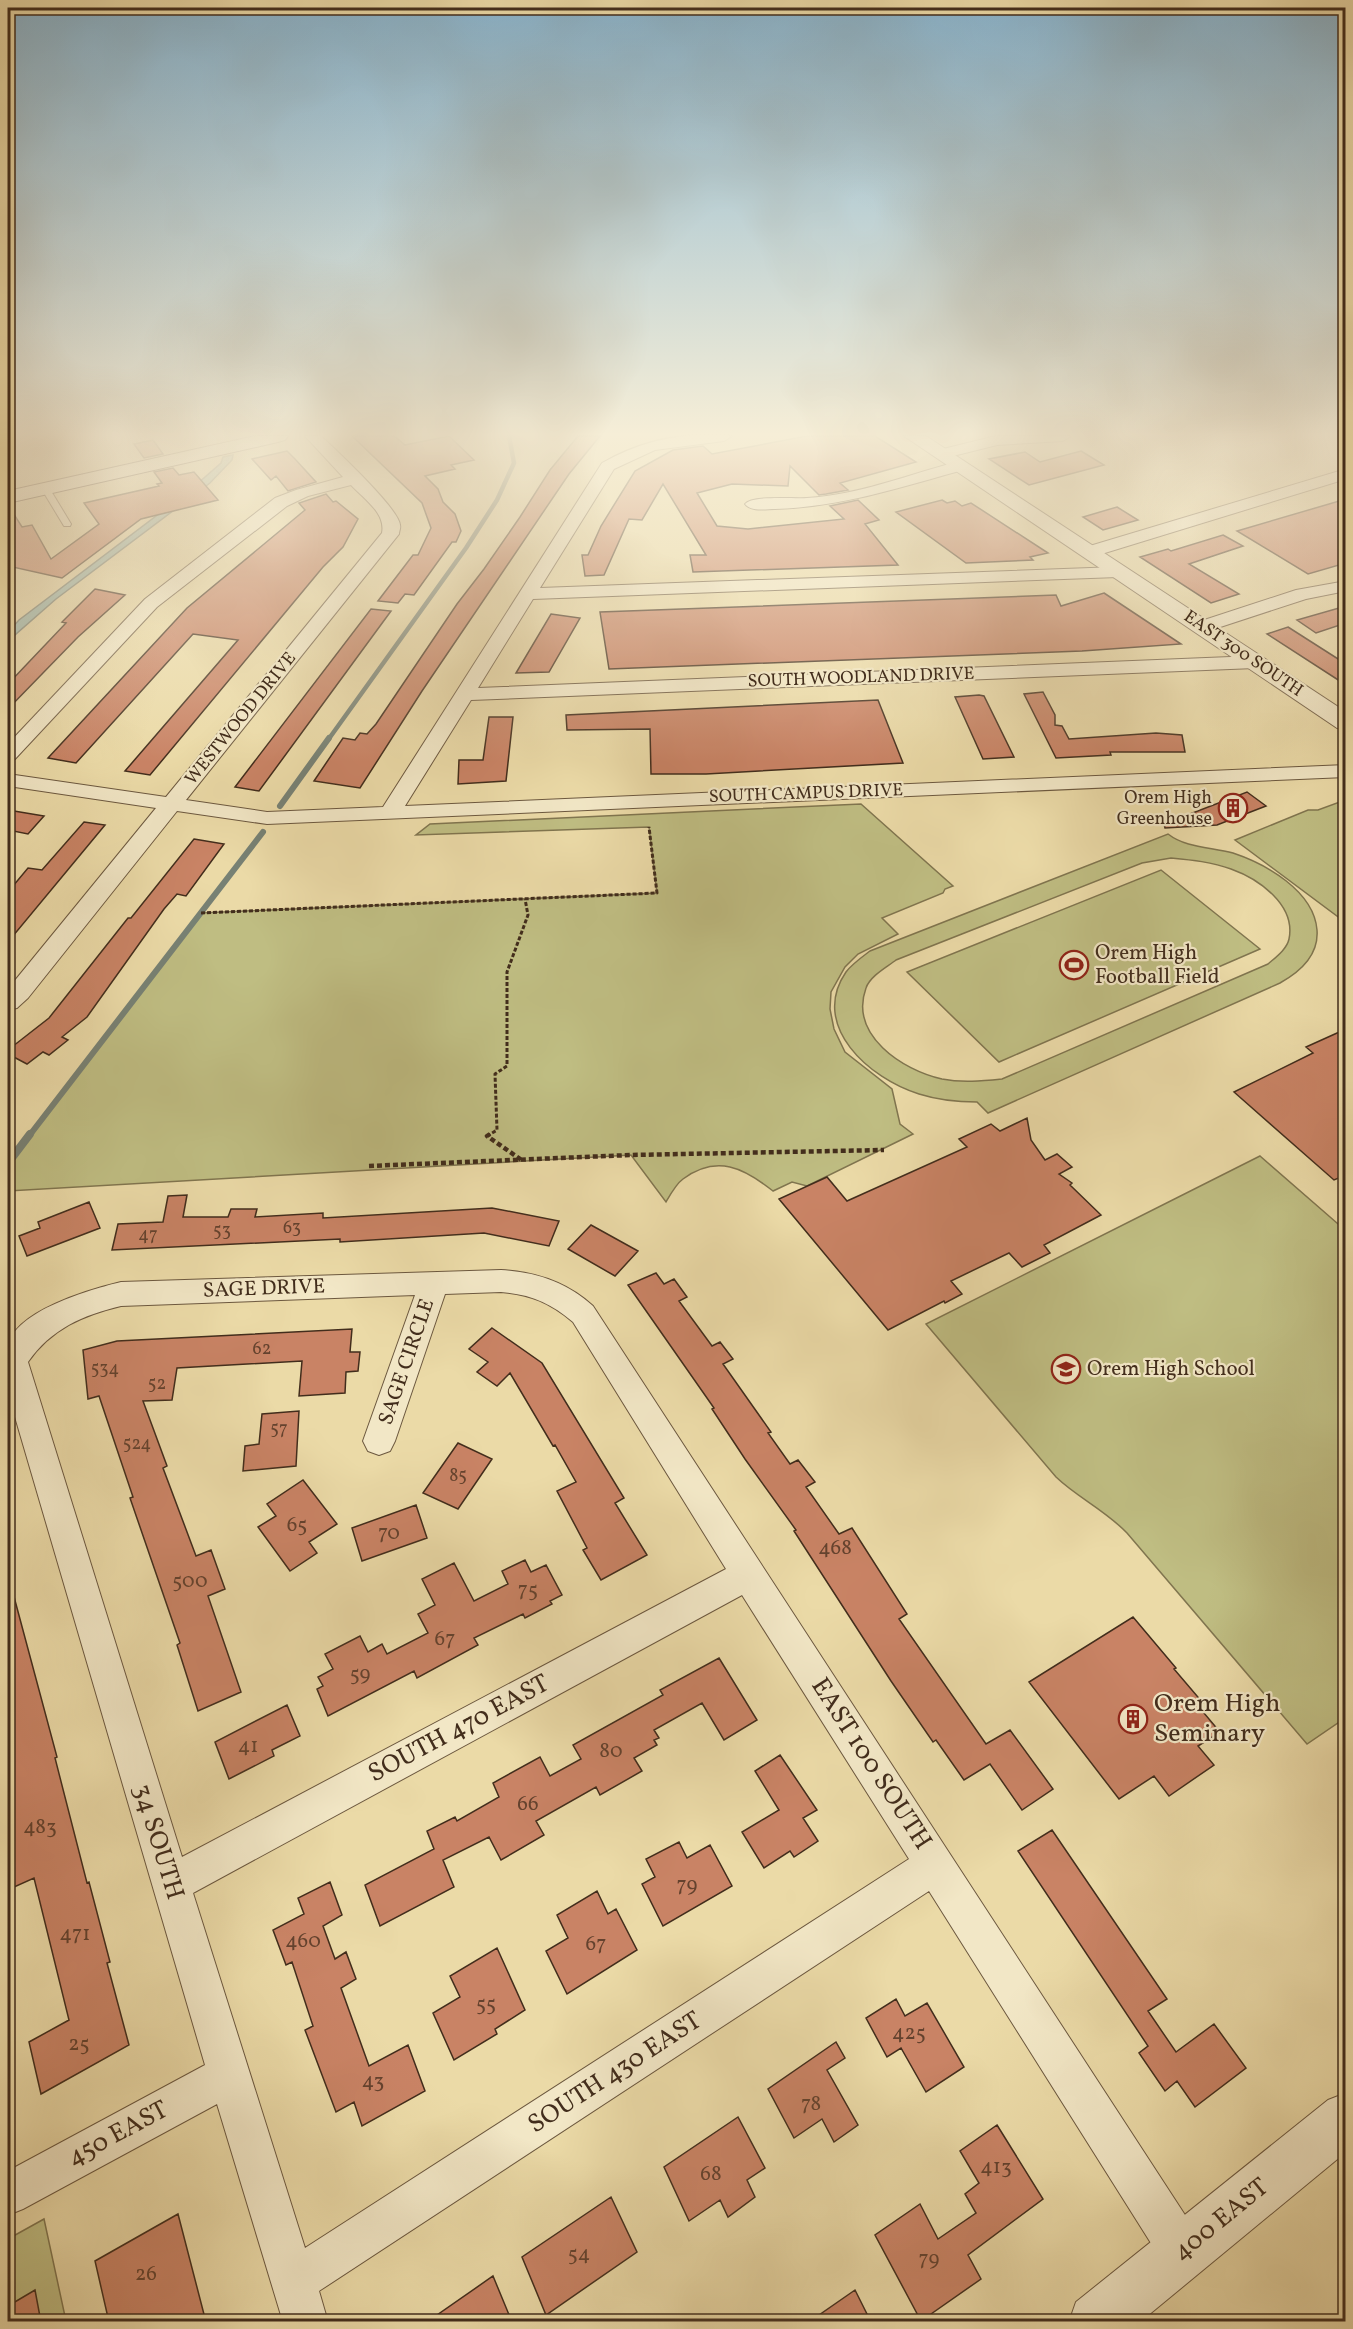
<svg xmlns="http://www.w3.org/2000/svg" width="1353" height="2329" viewBox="0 0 1353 2329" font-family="Vollkorn,serif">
<rect width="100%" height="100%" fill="#ebdaa7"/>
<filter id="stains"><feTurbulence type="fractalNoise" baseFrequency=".00333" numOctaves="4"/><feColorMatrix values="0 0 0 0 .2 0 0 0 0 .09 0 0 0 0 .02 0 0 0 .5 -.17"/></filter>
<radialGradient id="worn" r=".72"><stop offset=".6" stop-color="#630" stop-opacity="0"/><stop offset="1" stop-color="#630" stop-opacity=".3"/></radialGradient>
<path fill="#bfbd82" stroke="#80754f" stroke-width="1.5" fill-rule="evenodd" d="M 1345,800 L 1345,922 L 1235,840 L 1308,810 L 1318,810 Z
M 861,804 L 953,886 L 945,889 L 943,893 L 882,918 L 898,934 L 858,954 L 845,967 L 831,992 L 830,1009 L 834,1029 L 845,1052 L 892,1089 L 900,1124 L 913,1134 L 807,1186 L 792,1182 L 773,1191 C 744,1168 717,1154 683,1179 C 676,1184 670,1195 666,1202 L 631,1155 L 8,1191 L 8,1163 L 201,913 L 657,893 L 649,827 L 416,835 L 430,824 Z
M 1168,834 C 1186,848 1210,847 1233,853 C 1266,864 1314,891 1317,930 C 1319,956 1300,972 1280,983 L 988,1113 L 977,1102 C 958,1102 938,1100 919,1094 C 870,1079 809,1026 846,972 C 852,964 862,957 870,951 ZM 1171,858 C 1192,860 1212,862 1231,869 C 1259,879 1296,905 1289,939 C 1287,949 1276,957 1268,964 L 1002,1079 C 982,1081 962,1083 942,1079 C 902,1070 849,1035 866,988 C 870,976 887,967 896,960 L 1142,863 Z
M 1161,870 L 1260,949 L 999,1062 L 907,972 Z
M 1260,1156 L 1345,1230 L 1345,1718 L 1307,1744 L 1127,1533 C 1105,1510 1078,1498 1056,1477 L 926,1324 Z
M 44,2219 L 66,2321 L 8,2321 L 8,2239 Z"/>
<path fill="#9ab9af" stroke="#778174" stroke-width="1.5" d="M 233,455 L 232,460 L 210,483 L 56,599 L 8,641 L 8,632 L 19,620 L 189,491 L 221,463 L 223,457 Z"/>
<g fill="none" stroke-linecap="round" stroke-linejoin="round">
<path stroke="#778174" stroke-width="4.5" d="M 328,740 L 466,548 L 497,500 L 514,463 L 509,436"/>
<path stroke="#778174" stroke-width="6" d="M 280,806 L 329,738
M 29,1136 L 263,832"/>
<path stroke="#778174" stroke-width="8" d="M 8,1163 L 30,1134"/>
</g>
<path fill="#c98365" stroke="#422d1c" stroke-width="1.5" d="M 352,436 L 394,436 L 405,445 L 449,436 L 474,460 L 451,465 L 455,469 L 425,476 L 438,489 L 443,502 L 455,514 L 461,531 L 456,542 L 452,542 L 414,595 L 405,594 L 398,603 L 378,601 L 413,555 L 418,555 L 431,528 L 422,503 Z
M 578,436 L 600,436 L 569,474 L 422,691 L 360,788 L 314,781 L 343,738 L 355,740 L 360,733 L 367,734 L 376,724 L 457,604 L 484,569 L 520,517 L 550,470 Z
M 807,436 L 875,436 L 916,462 L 840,483 L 848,490 L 826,494 L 819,495 L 790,466 L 788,486 L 732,484 L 697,493 L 717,526 L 748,529 L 844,519 L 830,506 L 858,500 L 879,520 L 865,524 L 898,565 L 693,572 L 690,555 L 706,555 L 663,484 L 642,520 L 629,519 L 604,575 L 585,576 L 582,555 L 588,555 L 601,526 L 635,471 L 673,450 L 703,446 L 712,454 Z
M 153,440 L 163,454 L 144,458 L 134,444 Z
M 287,451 L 295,459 L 316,482 L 288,491 L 276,476 L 271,480 L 252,459 Z
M 1081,451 L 1104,465 L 1029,485 L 989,459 L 1025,452 L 1040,462 Z
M 173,468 L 179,475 L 194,472 L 218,500 L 141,519 L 62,578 L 8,566 L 8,505 L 22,527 L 32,525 L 51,559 L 99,524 L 84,503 L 159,486 L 157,484 L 162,483 L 154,472 Z
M 326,494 L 333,502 L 336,501 L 358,519 L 343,547 L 323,567 L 150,775 L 125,771 L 238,640 L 193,634 L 76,763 L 48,758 L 187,608 L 305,510 L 299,503 Z
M 1346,499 L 1346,563 L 1308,574 L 1237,531 Z
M 942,500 L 947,503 L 955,501 L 962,506 L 971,503 L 1048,553 L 1030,557 L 1033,560 L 966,563 L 896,512 Z
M 1117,507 L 1138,520 L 1103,530 L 1083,517 Z
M 1223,535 L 1243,546 L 1189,564 L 1239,594 L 1211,603 L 1140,557 L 1168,549 L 1171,551 Z
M 95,589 L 125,595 L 78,637 L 8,709 L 8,684 L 66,623 L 62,622 Z
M 1104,593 L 1181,644 L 1082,651 L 609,669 L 600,612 L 1056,595 L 1061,606 Z
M 1346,606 L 1346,623 L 1316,633 L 1297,620 Z
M 371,609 L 391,611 L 259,791 L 235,787 Z
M 551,614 L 580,618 L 549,672 L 516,673 Z
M 1288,627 L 1346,664 L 1346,685 L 1267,634 Z
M 1043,692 L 1055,715 L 1055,725 L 1062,726 L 1069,739 L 1156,733 L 1182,735 L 1185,752 L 1110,752 L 1111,755 L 1056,758 L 1024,694 Z
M 979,695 L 984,696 L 1014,757 L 983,759 L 955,697 Z
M 878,700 L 903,763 L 706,774 L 651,774 L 650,729 L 567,730 L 566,715 Z
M 489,717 L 513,717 L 506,781 L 458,784 L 459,760 L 483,760 Z
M 1247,792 L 1266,806 L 1217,825 L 1165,828 L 1164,824 Z
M 8,810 L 44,816 L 28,834 L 8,830 Z
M 84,822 L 105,825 L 8,942 L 8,892 L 28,868 L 42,870 Z
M 194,839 L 224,844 L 186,896 L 177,894 L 164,909 L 87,1017 L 62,1037 L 68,1040 L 49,1055 L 43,1052 L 27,1064 L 8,1054 L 8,1050 L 49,1018 L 128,918 L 131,918 Z
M 1346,1029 L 1346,1175 L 1334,1180 L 1234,1092 L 1313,1053 L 1306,1047 Z
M 1027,1118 L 1031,1140 L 1045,1160 L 1057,1154 L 1072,1167 L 1059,1174 L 1072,1183 L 1070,1185 L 1101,1215 L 1044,1245 L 1050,1253 L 1022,1267 L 1009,1253 L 951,1281 L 962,1294 L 945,1303 L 944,1301 L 888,1330 L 779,1199 L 827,1177 L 847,1201 L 967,1147 L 959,1139 L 991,1124 L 1000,1131 Z
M 187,1195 L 183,1217 L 228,1217 L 231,1209 L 257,1209 L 255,1217 L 323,1213 L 323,1218 L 492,1208 L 559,1221 L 549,1246 L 484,1233 L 340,1242 L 340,1239 L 112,1250 L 118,1224 L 163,1222 L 168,1196 Z
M 89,1202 L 100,1228 L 27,1256 L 19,1236 L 40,1228 L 38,1222 Z
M 591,1225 L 638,1251 L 615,1276 L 568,1249 Z
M 656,1273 L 664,1284 L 674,1279 L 687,1297 L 679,1301 L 712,1346 L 720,1342 L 733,1359 L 723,1364 L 771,1432 L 768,1433 L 790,1464 L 798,1460 L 815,1482 L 806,1487 L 839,1534 L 852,1528 L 907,1614 L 899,1619 L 986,1744 L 1010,1730 L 1053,1789 L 1022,1810 L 990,1764 L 964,1780 L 936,1740 L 933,1742 L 891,1681 L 794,1531 L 796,1530 L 745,1459 L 712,1409 L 714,1408 L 628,1285 Z
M 492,1328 L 542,1363 L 624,1498 L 615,1503 L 647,1555 L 601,1580 L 583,1550 L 587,1548 L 557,1491 L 576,1482 L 555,1445 L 553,1446 L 510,1373 L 497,1386 L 477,1372 L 488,1362 L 469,1349 Z
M 352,1329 L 350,1352 L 360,1352 L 358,1371 L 346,1372 L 345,1393 L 299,1396 L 302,1361 L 177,1368 L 172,1400 L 143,1401 L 167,1466 L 163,1468 L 196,1556 L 211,1550 L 225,1589 L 208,1596 L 241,1692 L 198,1711 L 177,1645 L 180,1643 L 130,1498 L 133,1497 L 99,1396 L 88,1399 L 83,1350 L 117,1341 Z
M 299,1411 L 296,1466 L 243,1471 L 245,1446 L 259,1444 L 262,1414 Z
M 458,1443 L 492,1459 L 458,1509 L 423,1493 Z
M 303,1480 L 337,1524 L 309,1542 L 317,1553 L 290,1571 L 258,1527 L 276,1516 L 267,1504 Z
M 416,1505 L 427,1538 L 362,1561 L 352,1528 Z
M 525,1560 L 531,1572 L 546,1565 L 562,1595 L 550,1601 L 552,1604 L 525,1618 L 523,1614 L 474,1638 L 478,1645 L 417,1678 L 414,1671 L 328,1716 L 317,1689 L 323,1686 L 318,1677 L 333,1669 L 325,1654 L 360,1636 L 368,1652 L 382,1644 L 387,1654 L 428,1633 L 418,1614 L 435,1605 L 422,1579 L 454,1563 L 474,1601 L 508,1584 L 502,1571 Z
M 13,1593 L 57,1757 L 55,1758 L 87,1883 L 89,1882 L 110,1962 L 107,1963 L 129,2045 L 41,2094 L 29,2042 L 69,2020 L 34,1878 L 12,1888 L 8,1867 L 8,1594 Z
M 1133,1617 L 1176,1668 L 1174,1669 L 1203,1703 L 1198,1706 L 1220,1732 L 1198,1746 L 1214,1765 L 1169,1796 L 1154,1776 L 1119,1799 L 1029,1682 Z
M 719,1658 L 757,1720 L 724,1740 L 702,1703 L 654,1730 L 659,1738 L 654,1740 L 657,1745 L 634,1758 L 642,1771 L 600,1795 L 596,1787 L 536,1821 L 544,1835 L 501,1860 L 489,1837 L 443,1860 L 454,1887 L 380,1926 L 365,1885 L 434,1849 L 427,1831 L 455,1817 L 457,1821 L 499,1797 L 493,1783 L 540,1757 L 550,1776 L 581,1759 L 573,1745 L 663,1695 L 660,1690 Z
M 287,1705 L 300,1736 L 272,1750 L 274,1756 L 229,1779 L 215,1742 Z
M 780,1755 L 817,1810 L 803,1818 L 818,1841 L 794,1857 L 790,1851 L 764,1868 L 742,1832 L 779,1810 L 755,1771 Z
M 1052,1830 L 1167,1999 L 1148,2011 L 1176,2052 L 1214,2024 L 1246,2068 L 1195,2107 L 1177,2081 L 1165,2091 L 1139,2053 L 1148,2046 L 1018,1851 Z
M 679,1842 L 687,1858 L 710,1845 L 732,1886 L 663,1926 L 642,1884 L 655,1877 L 646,1859 Z
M 330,1882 L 342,1915 L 323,1926 L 335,1959 L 346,1952 L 356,1979 L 341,1988 L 369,2066 L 408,2045 L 425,2091 L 362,2126 L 354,2102 L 336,2112 L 305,2030 L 313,2026 L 292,1962 L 286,1965 L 273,1930 L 304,1914 L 298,1898 Z
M 597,1891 L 608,1914 L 616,1909 L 637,1950 L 567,1994 L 546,1951 L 568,1938 L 557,1915 Z
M 497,1948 L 525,2010 L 495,2029 L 497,2034 L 454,2060 L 433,2013 L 460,1997 L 450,1976 Z
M 896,1999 L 905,2016 L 927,2003 L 964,2067 L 926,2092 L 901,2048 L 887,2057 L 866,2018 Z
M 836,2042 L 845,2058 L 827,2070 L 858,2125 L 834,2142 L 822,2119 L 794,2138 L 768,2089 Z
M 738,2117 L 765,2168 L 747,2180 L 755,2197 L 728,2217 L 720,2200 L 689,2221 L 664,2167 Z
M 997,2125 L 1043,2199 L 968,2255 L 981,2279 L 921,2321 L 875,2235 L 920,2204 L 938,2239 L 976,2213 L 965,2194 L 979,2183 L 960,2151 Z
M 611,2197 L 637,2252 L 546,2315 L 522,2257 Z
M 178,2214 L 206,2322 L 109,2322 L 95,2261 Z
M 493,2276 L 512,2322 L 427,2322 Z
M 35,2290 L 41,2322 L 8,2322 L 8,2306 Z
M 855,2290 L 871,2322 L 809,2322 Z"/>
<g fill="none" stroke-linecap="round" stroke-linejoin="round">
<g stroke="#6c583f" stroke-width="2">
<path id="service" d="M 42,486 L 48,486 L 71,524 L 70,526 L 64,526 L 41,488 Z"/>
</g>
<g stroke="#6c583f" stroke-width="2">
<path id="minor" d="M 305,436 L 321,436 C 336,450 399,509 400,525 C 401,528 399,531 399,534 L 186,800 L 267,812 L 383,807 L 602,463 C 642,440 687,431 732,436 L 724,441 L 655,450 L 614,469 L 540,588 L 1118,567 L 1124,568 L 1127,572 L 1124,576 L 1118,577 L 533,599 L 478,688 L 1255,656 L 1262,658 L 1265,662 L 1262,666 L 1255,668 L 471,700 L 405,806 L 1346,765 L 1346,777 L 267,824 L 177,811 L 28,998 L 17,1008 L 8,1010 L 8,989 L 156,808 L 8,786 L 8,774 L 166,797 L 382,533 C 386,513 364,499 351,485 L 308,496 L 287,506 L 157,607 L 15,759 L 8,761 L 8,744 L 145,599 L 275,498 L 296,490 L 343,477 Z
M 996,436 L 1071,436 L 1063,441 L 997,445 L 941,459 L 933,454 L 935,451 Z
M 960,461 L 966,463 L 968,466 L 966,469 C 902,487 841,507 775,509 C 766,509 751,512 745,504 C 752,495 794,499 807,498 C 859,495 910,474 960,461 Z
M 1346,469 L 1346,479 L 1095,556 L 1083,556 L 1080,552 L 1083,548 Z
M 1346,581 L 1346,591 L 1306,599 L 1202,633 L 1195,631 L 1193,627 L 1195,623 L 1296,590 Z
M 501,1270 C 536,1272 567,1282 593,1306 L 1198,2235 L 1204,2251 L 1198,2267 L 1182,2273 L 1166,2267 L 929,1891 L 319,2291 L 328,2322 L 283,2322 L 217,2104 L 23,2209 L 8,2215 L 8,2171 L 205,2065 L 8,1393 C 8,1379 5,1361 8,1347 C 13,1311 92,1289 121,1282 ZM 501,1292 C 530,1294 551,1303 573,1322 L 726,1569 L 182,1857 L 28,1362 C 51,1329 83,1315 121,1306 L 415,1295 L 363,1441 L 368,1451 L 379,1455 L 390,1451 L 395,1441 L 445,1294 ZM 742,1595 L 909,1859 L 305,2248 L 193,1893 Z"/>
</g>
<g stroke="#6c583f" stroke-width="2">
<path id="tertiary" d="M 904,436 L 926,436 L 1346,712 L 1346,730 L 1337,728 Z
M 1346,2093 L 1346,2152 L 1140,2322 L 1069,2322 L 1076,2302 L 1328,2100 Z"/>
</g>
<g stroke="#422d1c" stroke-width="2">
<path id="secondary" d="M 255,436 L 288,436 L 285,440 L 278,442 L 8,503 L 8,491 Z"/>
</g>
<path stroke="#422d1c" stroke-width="3" stroke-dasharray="4 2" stroke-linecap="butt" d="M 201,913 L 657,893 L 649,827
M 487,1136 L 497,1130 L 495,1074 L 507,1066 L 507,972 L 528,915 L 525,899"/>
<path stroke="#422d1c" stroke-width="4.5" stroke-dasharray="5 3" stroke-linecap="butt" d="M 490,1134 L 487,1136 L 523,1161
M 369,1166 L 631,1155 L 884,1150"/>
<use href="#service" fill="#f2e7c6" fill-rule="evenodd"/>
<use href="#minor" fill="#f2e7c6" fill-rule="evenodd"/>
<use href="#tertiary" fill="#f2e7c6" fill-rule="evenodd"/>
<use href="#secondary" fill="#f2e7c6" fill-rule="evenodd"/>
</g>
<linearGradient id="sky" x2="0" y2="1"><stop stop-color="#89b6d1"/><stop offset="0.57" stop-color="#f6eed7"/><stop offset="1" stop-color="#f6eed7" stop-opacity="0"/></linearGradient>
<rect width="1353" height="762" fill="url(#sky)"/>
<defs>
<g id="building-ring" transform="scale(1.5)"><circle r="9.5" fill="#f2e7c6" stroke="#8f2418" stroke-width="1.5"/><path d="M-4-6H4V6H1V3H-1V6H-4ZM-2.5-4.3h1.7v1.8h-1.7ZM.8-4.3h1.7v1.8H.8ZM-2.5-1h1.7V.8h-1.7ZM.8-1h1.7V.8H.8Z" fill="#8f2418"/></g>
<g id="stadium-ring" transform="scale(1.5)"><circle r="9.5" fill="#f2e7c6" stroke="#8f2418" stroke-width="1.5"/><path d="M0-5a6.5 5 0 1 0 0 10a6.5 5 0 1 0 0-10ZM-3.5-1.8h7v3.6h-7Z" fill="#8f2418"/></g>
<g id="school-ring" transform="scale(1.5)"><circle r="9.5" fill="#f2e7c6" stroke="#8f2418" stroke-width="1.5"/><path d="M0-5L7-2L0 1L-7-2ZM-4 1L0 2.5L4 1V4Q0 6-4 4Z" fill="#8f2418"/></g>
</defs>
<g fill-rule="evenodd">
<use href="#building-ring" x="1233" y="808"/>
<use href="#stadium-ring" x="1074" y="965"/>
<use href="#school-ring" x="1066" y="1369"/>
<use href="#building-ring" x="1133" y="1719"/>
</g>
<g text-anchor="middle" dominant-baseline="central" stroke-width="4.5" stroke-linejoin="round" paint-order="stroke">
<g font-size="18" fill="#422d1c" stroke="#f2e7c6">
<text transform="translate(1243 654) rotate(34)">EAST 300 SOUTH</text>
<text transform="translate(861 678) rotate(-2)">SOUTH WOODLAND DRIVE</text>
<text transform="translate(241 719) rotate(-51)">WESTWOOD DRIVE</text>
<text transform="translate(806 794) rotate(-2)">SOUTH CAMPUS DRIVE</text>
</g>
<g font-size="18" fill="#422d1c" stroke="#f2e7c6" text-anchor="end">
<text x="1212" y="798">Orem High<tspan x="1212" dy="21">Greenhouse</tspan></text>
</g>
<g font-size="18" fill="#64422e">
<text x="292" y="1228">63</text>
<text x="222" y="1231">53</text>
<text x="148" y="1235">47</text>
<text x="262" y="1349">62</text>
<text x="105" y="1369">534</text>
<text x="157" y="1384">52</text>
<text x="279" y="1429">57</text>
<text x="137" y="1444">524</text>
<text x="458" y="1476">85</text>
</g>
<g font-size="21" fill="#422d1c" stroke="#f2e7c6" text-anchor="start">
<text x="1095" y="953">Orem High<tspan x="1095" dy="24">Football Field</tspan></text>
<text x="1087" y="1369">Orem High School</text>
</g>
<g font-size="21" fill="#422d1c" stroke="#f2e7c6">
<text transform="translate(264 1289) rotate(-2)">SAGE DRIVE</text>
<text transform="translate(407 1362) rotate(-71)">SAGE CIRCLE</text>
</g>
<g font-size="21" fill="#64422e">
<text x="297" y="1525">65</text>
<text x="389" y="1533">70</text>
<text x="835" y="1548">468</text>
<text x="190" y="1581">500</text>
<text x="528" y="1590">75</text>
<text x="445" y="1639">67</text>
<text x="360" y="1674">59</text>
<text x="248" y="1746">41</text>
<text x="611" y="1751">80</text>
<text x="528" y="1804">66</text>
<text x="40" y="1827">483</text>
<text x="687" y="1885">79</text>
<text x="75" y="1934">471</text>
<text x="303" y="1941">460</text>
<text x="596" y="1944">67</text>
<text x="486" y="2004">55</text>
<text x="909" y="2033">425</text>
<text x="79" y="2044">25</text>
<text x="373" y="2081">43</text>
<text x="811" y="2104">78</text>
<text x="996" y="2167">413</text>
<text x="711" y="2174">68</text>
<text x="579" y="2254">54</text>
<text x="929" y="2259">79</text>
<text x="146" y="2274">26</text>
</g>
<g font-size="26" fill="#422d1c" stroke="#f2e7c6" text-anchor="start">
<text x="1154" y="1704">Orem High<tspan x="1154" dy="30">Seminary</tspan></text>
</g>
<g font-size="26" fill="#422d1c" stroke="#f2e7c6">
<text transform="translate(459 1729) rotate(-28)">SOUTH 470 EAST</text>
<text transform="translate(871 1764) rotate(57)">EAST 100 SOUTH</text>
<text transform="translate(158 1842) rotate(73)">34 SOUTH</text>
<text transform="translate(615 2073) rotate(-33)">SOUTH 430 EAST</text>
<text transform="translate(118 2134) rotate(-28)">450 EAST</text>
<text transform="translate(1221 2220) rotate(-39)">400 EAST</text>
</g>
</g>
<rect width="1353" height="2329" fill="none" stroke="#ebdaa7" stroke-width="30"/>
<rect x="9" y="9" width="1335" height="2311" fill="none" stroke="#422d1c" stroke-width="3"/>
<rect x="15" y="15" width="1323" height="2299" fill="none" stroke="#422d1c" stroke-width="1.5"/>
<rect width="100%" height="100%" filter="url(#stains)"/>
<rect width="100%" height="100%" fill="url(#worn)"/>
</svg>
